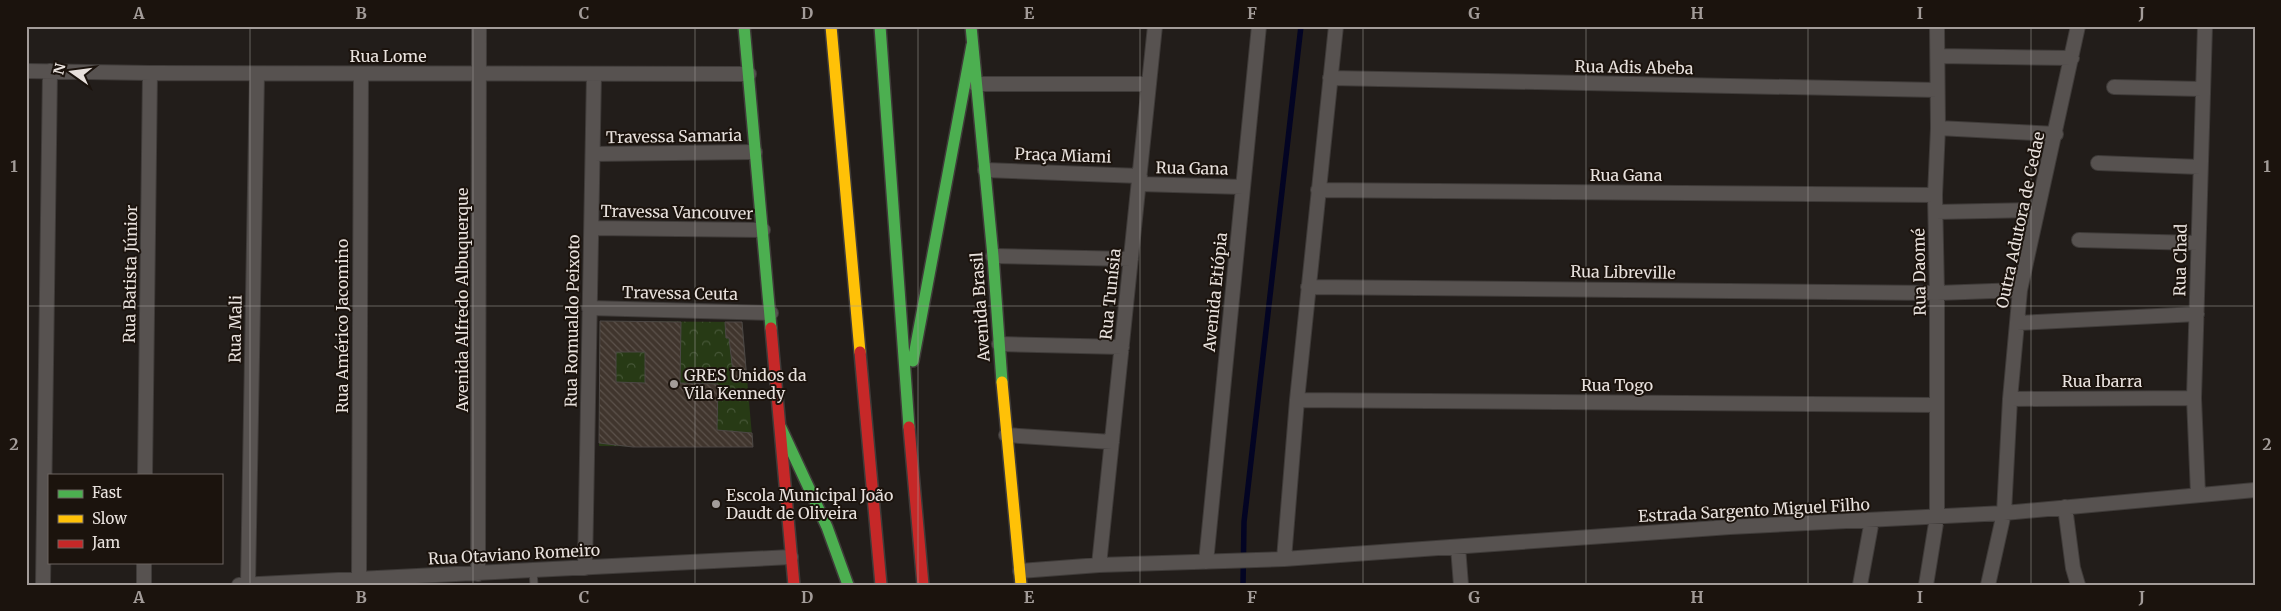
<svg xmlns="http://www.w3.org/2000/svg" width="2281" height="611" viewBox="0 0 2281 611" font-family="Merriweather,serif">
<defs>
<pattern id="park-crowns" width="20" height="18" patternUnits="userSpaceOnUse" patternTransform="scale(1.25)"><rect width="20" height="18" fill="#273a15"/><path d="M2 6a3 3 0 1 1 6 0M12 15a3 3 0 1 1 6 0" fill="none" stroke="#465637"/></pattern>
<pattern id="building-back-hatch" width="6" height="6" patternUnits="userSpaceOnUse" patternTransform="scale(1.25)"><rect width="6" height="6" fill="#40352d"/><path d="M-1 5l2 2M0 0l6 6M5-1l2 2" fill="none" stroke="#5c524b"/></pattern>
</defs>
<rect width="100%" height="100%" fill="#221d1a"/>
<path fill="url(#park-crowns)" d="M 600,321 L 742,322 L 753,447 L 599,446 Z"/>
<g fill="none" stroke-linecap="round" stroke-linejoin="round">
<path stroke="#030423" stroke-width="5.5" d="M 1243,585 L 1244,522 L 1301,26"/>
</g>
<path fill="url(#building-back-hatch)" stroke="#4c4745" fill-rule="evenodd" d="M 600,321 L 681,322 L 680,383 L 718,384 L 717,430 L 752,433 L 753,447 L 633,447 L 599,443 ZM 616,352 L 645,352 L 645,383 L 616,382 Z
M 725,322 L 742,322 L 747,380 L 734,381 L 729,338 L 726,338 Z"/>
<g fill="none" stroke-linecap="round" stroke-linejoin="round">
<g stroke="#3f3b39" stroke-width="9">
<path id="lane" d="M 533,571 L 534,585"/>
</g>
<g stroke="#3f3b39" stroke-width="16">
<path id="street" d="M 1938,56 L 2072,58
M 26,71 L 150,73 L 749,74
M 1330,78 L 1937,90
M 975,84 L 1149,84
M 2114,87 L 2202,89
M 1938,128 L 2056,134
M 593,154 L 755,152
M 2098,163 L 2200,167
M 985,170 L 1140,176
M 1139,184 L 1243,187
M 1318,190 L 1935,195
M 1936,212 L 2037,210
M 592,228 L 763,230
M 2079,240 L 2198,243
M 993,256 L 1131,259
M 1308,287 L 1937,293 L 2020,290
M 589,308 L 771,313
M 2017,323 L 2197,314
M 999,344 L 1122,347
M 2010,399 L 2194,398
M 1297,400 L 1936,405
M 1006,435 L 1112,442
M 145,475 L 150,73
M 2198,494 L 2194,398 L 2205,26
M 2065,507 L 2073,568 L 2078,585
M 1458,547 L 1461,585
M 1284,559 L 1297,400 L 1336,26
M 1206,562 L 1259,26
M 1099,565 L 1155,26
M 585,568 L 594,74
M 1020,571 L 1099,565 L 1284,559 L 1730,527 L 2004,513 L 2255,490
M 478,574 L 479,26
M 359,579 L 361,74
M 248,584 L 257,74
M 43,585 L 50,71
M 144,585 L 144,562
M 239,585 L 791,557
M 1860,585 L 1872,520
M 1926,585 L 1937,517 L 1937,293 L 1935,195 L 1938,128 L 1937,26
M 1988,585 L 2004,513 L 2010,399 L 2020,290 L 2078,26"/>
</g>
<g stroke="#3f3b39" stroke-width="14">
<path id="fast" d="M 744,26 L 771,328
M 880,26 L 909,427
M 971,26 L 993,256 L 1002,382
M 913,361 L 972,45
M 781,428 L 827,527 L 848,585"/>
</g>
<g stroke="#3f3b39" stroke-width="14">
<path id="slow" d="M 831,26 L 860,352
M 1002,382 L 1021,585"/>
</g>
<g stroke="#3f3b39" stroke-width="14">
<path id="jam" d="M 771,328 L 794,585
M 860,352 L 881,585
M 909,427 L 923,585"/>
</g>
<use href="#lane" stroke="#575250" stroke-width="7"/>
<use href="#street" stroke="#575250" stroke-width="14"/>
<use href="#fast" stroke="#4caf50" stroke-width="11"/>
<use href="#slow" stroke="#ffc107" stroke-width="11"/>
<use href="#jam" stroke="#c62828" stroke-width="11"/>
</g>
<path fill="none" stroke="#a39c99" stroke-width="1" stroke-opacity="0.55" d="M 250,26 L 250,585M 473,26 L 473,585M 695,26 L 695,585M 918,26 L 918,585M 1140,26 L 1140,585M 1363,26 L 1363,585M 1586,26 L 1586,585M 1808,26 L 1808,585M 2031,26 L 2031,585M 26,306 L 2255,306"/>
<g fill="#a39c99" stroke="#1b130d" stroke-width="2">
<circle cx="674" cy="384" r="5"/>
<circle cx="716" cy="504" r="5"/>
</g>
<g text-anchor="middle" dominant-baseline="central" stroke-width="4" stroke-linejoin="round" paint-order="stroke">
<g font-size="16" fill="#e8e1dd" stroke="#1b130d">
<text x="388" y="56">Rua Lome</text>
<text transform="translate(1634 67) rotate(1)">Rua Adis Abeba</text>
<text transform="translate(674 136) rotate(-1)">Travessa Samaria</text>
<text transform="translate(1063 155) rotate(2)">Praça Miami</text>
<text transform="translate(1192 168) rotate(1)">Rua Gana</text>
<text x="1626" y="175">Rua Gana</text>
<text transform="translate(677 212) rotate(1)">Travessa Vancouver</text>
<text transform="translate(2020 220) rotate(-78)">Outra Adutora de Cedae</text>
<text transform="translate(2180 260) rotate(-89)">Rua Chad</text>
<text transform="translate(1623 272) rotate(1)">Rua Libreville</text>
<text transform="translate(1919 272) rotate(-91)">Rua Daomé</text>
<text transform="translate(130 274) rotate(-89)">Rua Batista Júnior</text>
<text transform="translate(1215 292) rotate(-84)">Avenida Etiópia</text>
<text transform="translate(680 293) rotate(1)">Travessa Ceuta</text>
<text transform="translate(1110 294) rotate(-84)">Rua Tunísia</text>
<text transform="translate(462 300) rotate(-90)">Avenida Alfredo Albuquerque</text>
<text transform="translate(980 307) rotate(-94)">Avenida Brasil</text>
<text transform="translate(572 321) rotate(-89)">Rua Romualdo Peixoto</text>
<text transform="translate(342 326) rotate(-90)">Rua Américo Jacomino</text>
<text transform="translate(235 329) rotate(-89)">Rua Mali</text>
<text x="2102" y="381">Rua Ibarra</text>
<text x="1617" y="385">Rua Togo</text>
<text transform="translate(1754 510) rotate(-3)">Estrada Sargento Miguel Filho</text>
<text transform="translate(514 554) rotate(-3)">Rua Otaviano Romeiro</text>
</g>
<g font-size="16" fill="#e8e1dd" stroke="#1b130d" text-anchor="start">
<text x="684" y="375">GRES Unidos da<tspan x="684" dy="18">Vila Kennedy</tspan></text>
<text x="726" y="495">Escola Municipal João<tspan x="726" dy="18">Daudt de Oliveira</tspan></text>
</g>
</g>
<rect width="2281" height="611" fill="none" stroke="#1b130d" stroke-width="55"/>
<rect x="48" y="474" width="175" height="90" fill="#1b130d" stroke="#6d6560"/>
<rect x="58" y="490" width="25" height="8" fill="#4caf50" stroke="#6d6560"/>
<text x="92" y="498" font-size="15" fill="#e8e1dd">Fast</text>
<rect x="58" y="515" width="25" height="8" fill="#ffc107" stroke="#6d6560"/>
<text x="92" y="524" font-size="15" fill="#e8e1dd">Slow</text>
<rect x="58" y="540" width="25" height="8" fill="#c62828" stroke="#6d6560"/>
<text x="92" y="548" font-size="15" fill="#e8e1dd">Jam</text>
<g transform="translate(72 72) rotate(284)" stroke="#1b130d" stroke-width="4" paint-order="stroke">
<path d="M0-4L9 19L0 12L-9 19Z" fill="#e8e1dd"/>
<text y="-8" font-size="14" font-weight="bold" text-anchor="middle" fill="#e8e1dd">N</text>
</g>
<rect x="28" y="28" width="2226" height="556" fill="none" stroke="#a39c99" stroke-width="2"/>
<g font-size="16" text-anchor="middle" font-weight="bold" fill="#a39c99">
<text x="139" y="19">A</text>
<text x="361" y="19">B</text>
<text x="584" y="19">C</text>
<text x="807" y="19">D</text>
<text x="1029" y="19">E</text>
<text x="1252" y="19">F</text>
<text x="1474" y="19">G</text>
<text x="1697" y="19">H</text>
<text x="1920" y="19">I</text>
<text x="2142" y="19">J</text>
<text x="14" y="172">1</text>
<text x="2267" y="172">1</text>
<text x="14" y="450">2</text>
<text x="2267" y="450">2</text>
<text x="139" y="603">A</text>
<text x="361" y="603">B</text>
<text x="584" y="603">C</text>
<text x="807" y="603">D</text>
<text x="1029" y="603">E</text>
<text x="1252" y="603">F</text>
<text x="1474" y="603">G</text>
<text x="1697" y="603">H</text>
<text x="1920" y="603">I</text>
<text x="2142" y="603">J</text>
</g>
</svg>
